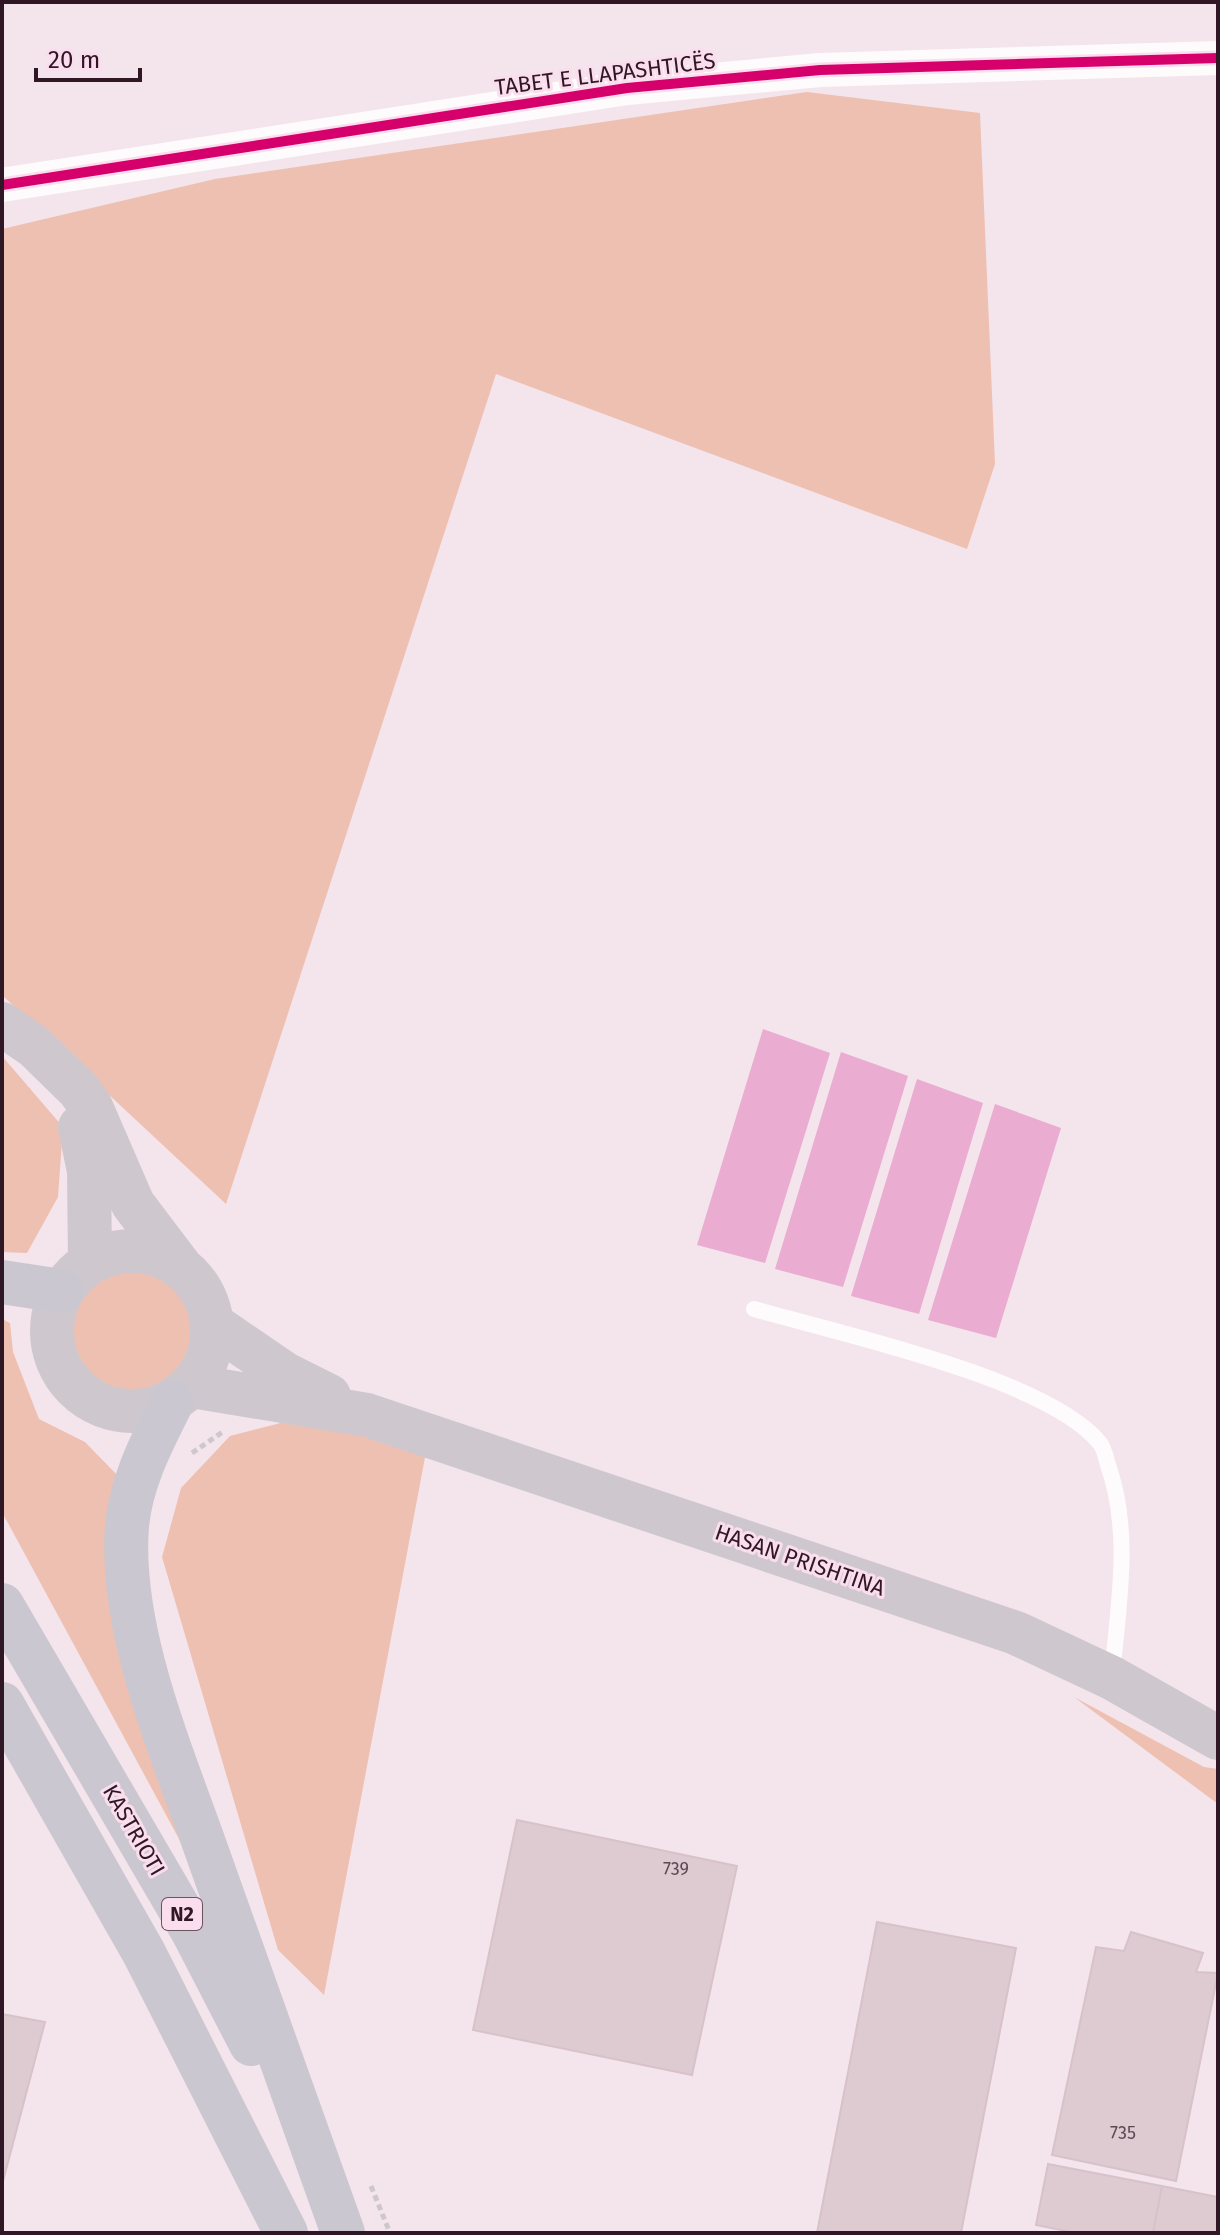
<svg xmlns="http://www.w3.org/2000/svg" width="1220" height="2235" viewBox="0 0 1220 2235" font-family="'Fira Sans',sans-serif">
<rect width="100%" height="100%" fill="#f4e4ec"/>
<path fill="#eec0b2" d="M 807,92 L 980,113 L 995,464 L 967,549 L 496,374 L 226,1204 L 2,995 L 2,229 L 215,179 Z
M 2,1056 L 63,1127 L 58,1197 L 27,1253 L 2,1252 Z
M73 1332a62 62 0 1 1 124 0a62 62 0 1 1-124 0Z
M 2,1319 L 10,1323 L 13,1352 L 39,1419 L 85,1442 L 119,1477 L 191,1861 L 2,1512 Z
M 308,1416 L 426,1452 L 324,1995 L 278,1950 L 162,1557 L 181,1488 L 230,1436 Z
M 1074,1697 L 1204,1767 L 1218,1769 L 1218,1804 Z"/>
<path fill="#eaacd0" d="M 763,1029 L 830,1053 L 765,1263 L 697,1245 Z
M 841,1052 L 908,1076 L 843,1287 L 775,1269 Z
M 917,1079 L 983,1103 L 919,1314 L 851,1296 Z
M 995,1104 L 1061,1128 L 996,1338 L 928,1320 Z"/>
<path fill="#decad1" stroke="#d8c2c9" stroke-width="2" d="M 517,1820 L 737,1866 L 692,2075 L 473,2030 Z
M 877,1922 L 1016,1948 L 961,2233 L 817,2233 Z
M 1131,1932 L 1203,1953 L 1196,1972 L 1218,1973 L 1176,2181 L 1052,2155 L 1096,1947 L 1124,1951 Z
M 2,2014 L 45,2022 L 2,2185 Z
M 1048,2164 L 1162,2186 L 1153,2233 L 1076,2233 L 1036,2225 Z
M 1162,2186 L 1218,2197 L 1218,2233 L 1153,2233 Z"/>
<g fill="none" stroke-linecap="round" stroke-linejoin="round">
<path stroke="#cec8cc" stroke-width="5" stroke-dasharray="6 4" stroke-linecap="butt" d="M 192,1453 L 224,1431
M 371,2186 L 390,2233"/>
<path stroke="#fdfbfc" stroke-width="16" d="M 754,1309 C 838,1333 1046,1378 1099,1442 C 1104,1447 1106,1458 1108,1465 C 1132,1533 1118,1606 1112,1676"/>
<path stroke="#fdfbfc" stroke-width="34" d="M 2,185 L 627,88 L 820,70 L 1218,58"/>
<path stroke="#cec8ce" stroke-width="44" d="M 2,1024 L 35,1047 L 79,1090 L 91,1107 L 133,1204 L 180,1266
M 80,1127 L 89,1171 L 90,1262
M52 1331a80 80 0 1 1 160 0a80 80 0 1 1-160 0Z
M 212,1324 L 285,1374 L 329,1396
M 192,1386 L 367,1415 L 1016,1633 L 1112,1678 L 1218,1738"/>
<path stroke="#cbc7d0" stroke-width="44" d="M 2,1282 L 61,1291
M 172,1402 C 152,1442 131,1481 127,1526 C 119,1631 172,1752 206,1849 C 251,1977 297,2105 343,2233
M 2,1605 L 193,1932 L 251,2044
M 2,1704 L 144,1953 L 286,2233"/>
<g stroke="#fadeed" stroke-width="15">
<path id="cycleway" d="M 2,185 L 627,88 L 820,70 L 1218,58"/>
</g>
<use href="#cycleway" stroke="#d6006c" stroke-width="10"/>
</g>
<g text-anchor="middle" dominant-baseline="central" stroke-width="6" stroke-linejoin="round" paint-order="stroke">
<g font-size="18" fill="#5e4854">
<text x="676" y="1869">739</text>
<text x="1123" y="2133">735</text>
</g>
<rect fill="#fadeed" stroke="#6c5361" stroke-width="2" x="162" y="1898" width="40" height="32" rx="6"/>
<g font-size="20" font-weight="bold" fill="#2f1725">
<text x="182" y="1914">N2</text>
</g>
<g font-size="22" fill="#2f1725" stroke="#fadeed">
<text transform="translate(605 74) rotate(-7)">TABET E LLAPASHTICËS</text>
<text transform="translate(800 1560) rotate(19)">HASAN PRISHTINA</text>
<text transform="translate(134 1830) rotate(60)">KASTRIOTI</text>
</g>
</g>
<rect width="1220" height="2235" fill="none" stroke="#2f1725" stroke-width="8"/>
<path d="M36 68v12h104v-12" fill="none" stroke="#2f1725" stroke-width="4"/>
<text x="48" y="68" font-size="24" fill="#2f1725" stroke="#fadeed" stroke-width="6" paint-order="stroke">20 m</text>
</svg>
